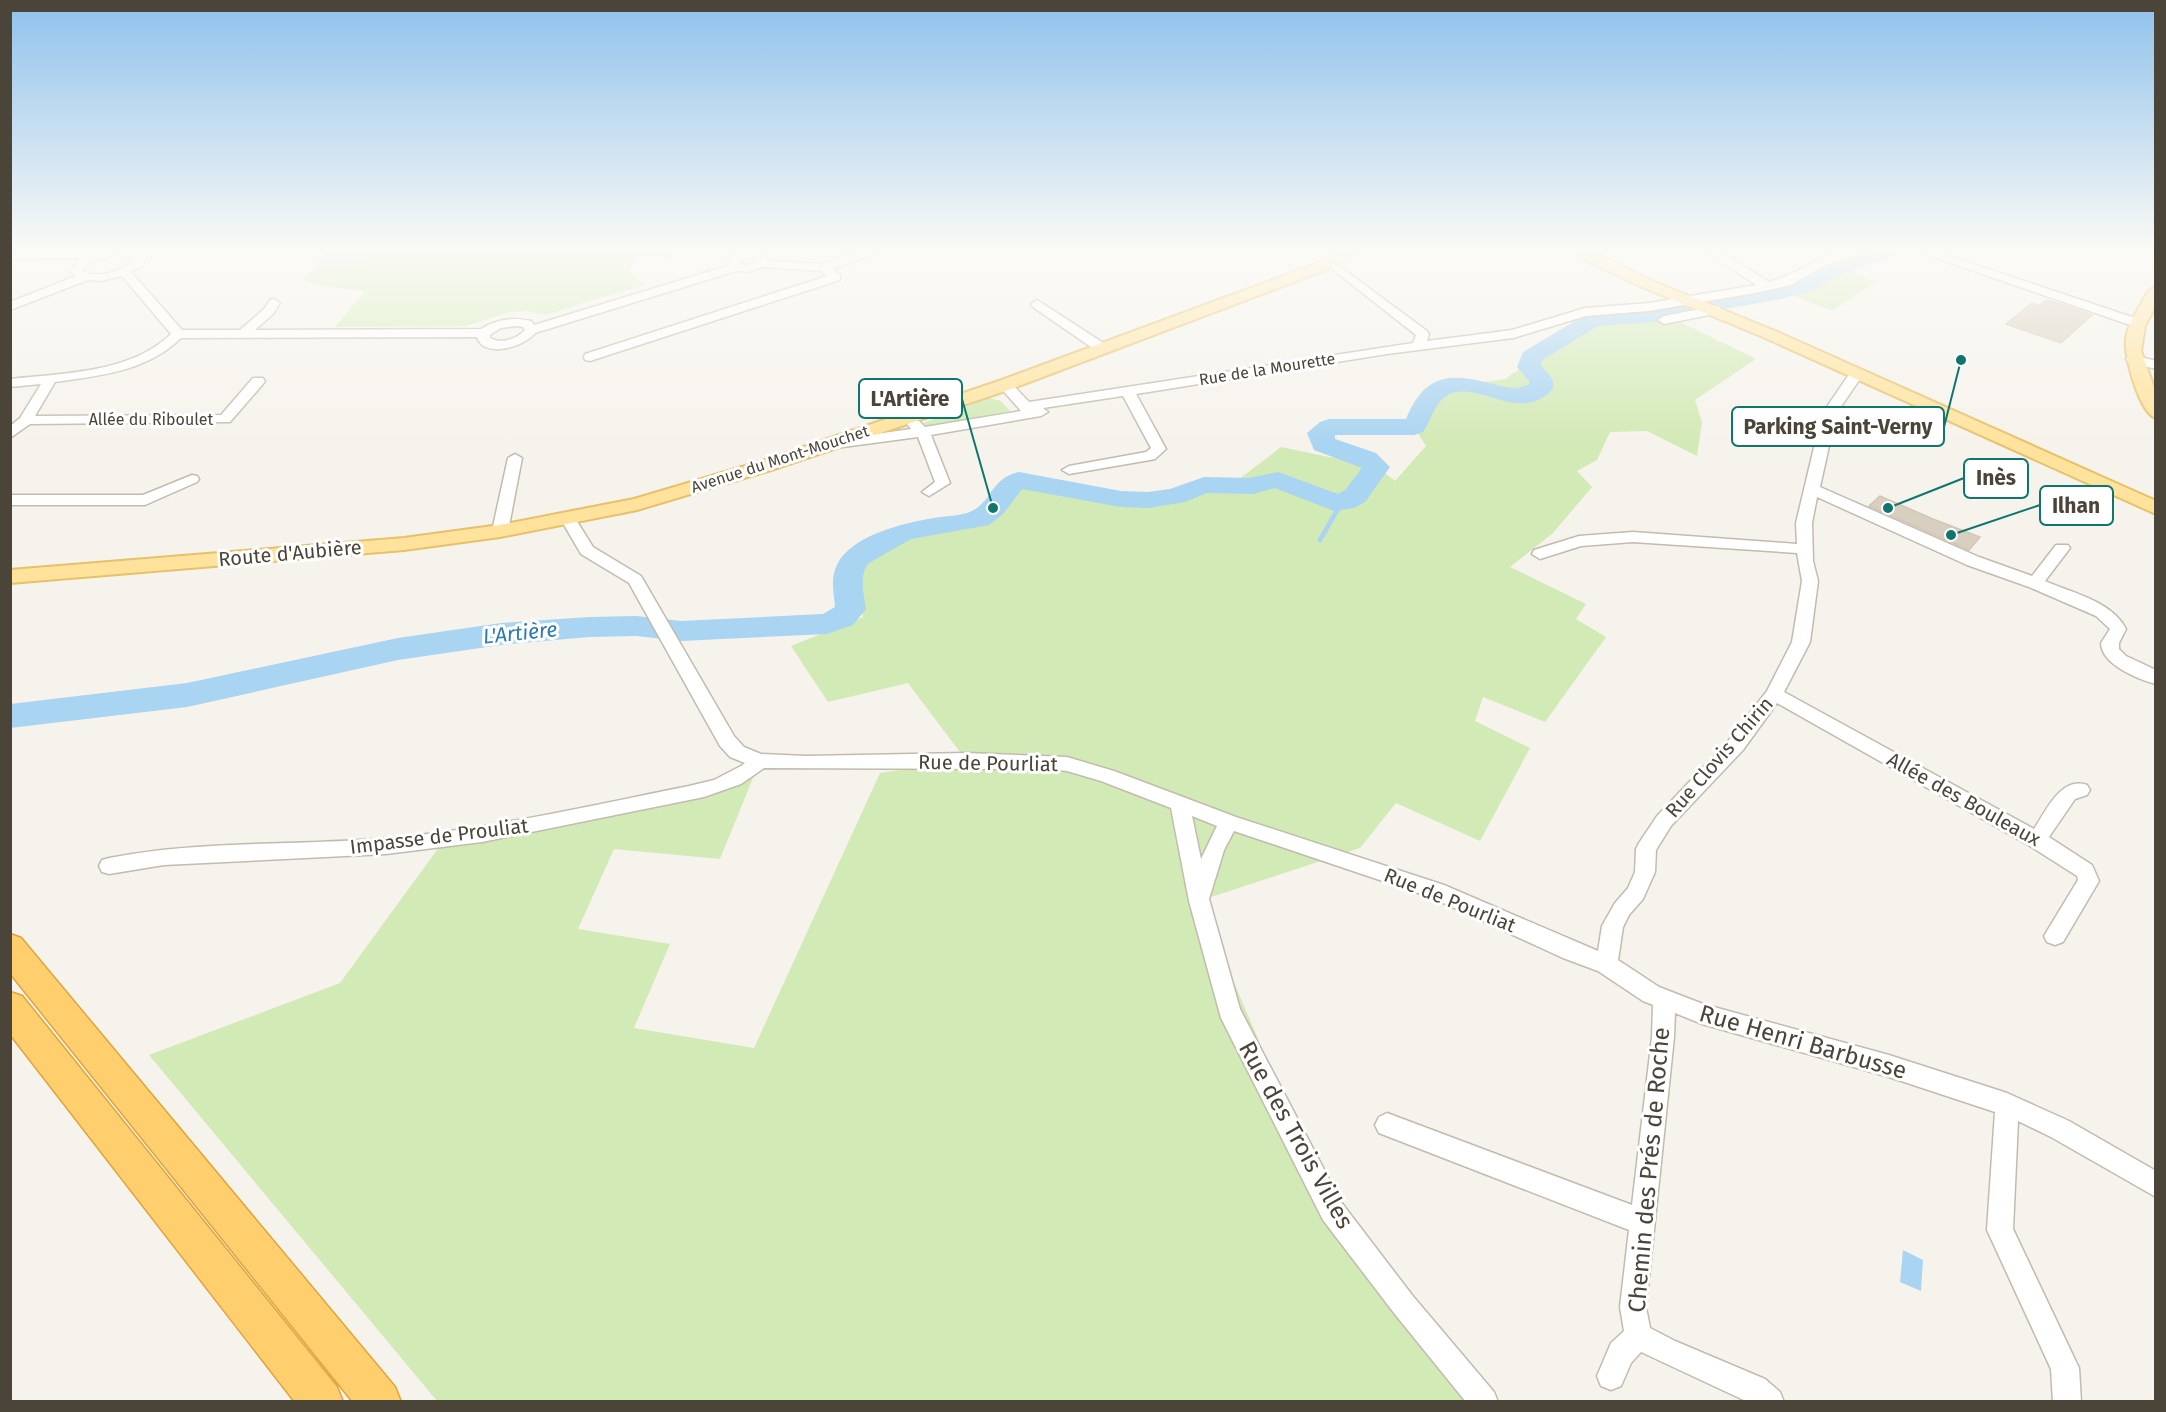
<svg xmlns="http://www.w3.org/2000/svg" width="2166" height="1412" viewBox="0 0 2166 1412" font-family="'Fira Sans',sans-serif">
<rect width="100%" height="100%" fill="#f6f3ec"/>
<path fill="#d2eab5" d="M 381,247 L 676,247 L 672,257 L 664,260 L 665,256 L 638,256 L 629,270 L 644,285 L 545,315 L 528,311 L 510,312 L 466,326 L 335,327 L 365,291 L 327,287 L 302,281 L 320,264 L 366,264 Z
M 1908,247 L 1914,248 L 1845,268 L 1876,282 L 1832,311 L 1790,295 L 1717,306 L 1793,293 L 1845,266 Z
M 1664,314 L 1756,359 L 1695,400 L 1702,422 L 1697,456 L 1647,431 L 1610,432 L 1597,460 L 1577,471 L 1592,487 L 1553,533 L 1510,567 L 1586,604 L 1576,619 L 1606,637 L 1545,722 L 1483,697 L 1475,721 L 1530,748 L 1480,841 L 1396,803 L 1360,848 L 1199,901 L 1332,1211 L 1474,1401 L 437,1401 L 149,1055 L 340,983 L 445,839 L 755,773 L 720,859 L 614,849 L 578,929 L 670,944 L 634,1028 L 754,1048 L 880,773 L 966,760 L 908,683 L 828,702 L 791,646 L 863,617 L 851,566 L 903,532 L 979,519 L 987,515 L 1024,479 L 1121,499 L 1175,496 L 1229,487 L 1281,447 L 1377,467 L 1395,481 L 1426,446 L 1414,427 L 1442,388 L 1505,379 L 1593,320 Z
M 989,398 L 1001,401 L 1010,411 L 983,416 L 984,418 L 928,427 L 923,423 Z"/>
<path fill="#a9d4f2" d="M 1903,1250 L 1923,1260 L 1921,1291 L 1900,1282 Z"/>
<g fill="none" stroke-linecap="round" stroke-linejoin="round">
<path stroke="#a9d4f2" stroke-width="4.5" d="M 1320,540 L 1342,502"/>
<path fill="#a9d4f2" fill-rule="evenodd" d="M 1878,247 L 1910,247 L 1907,251 L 1835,277 L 1812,291 L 1781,299 L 1724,309 L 1680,320 L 1598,326 L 1542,360 L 1541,366 C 1548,373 1560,384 1549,393 C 1516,420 1482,384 1453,393 C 1435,398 1433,418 1423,432 L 1414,435 L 1335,435 L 1335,439 L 1376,453 L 1390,467 L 1365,502 L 1354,508 L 1334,511 L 1275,488 L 1253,494 L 1207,493 L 1185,502 L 1148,508 L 1121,507 L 1022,489 L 1003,514 L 989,525 L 911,539 L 869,563 C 858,576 864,593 866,609 L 853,625 L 827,634 L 681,641 L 636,636 L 589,637 L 501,645 L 398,660 L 187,707 L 10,728 L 10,704 L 187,683 L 398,638 L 501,623 L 589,617 L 636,616 L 681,621 L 823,614 L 835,607 C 834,593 830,579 837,565 C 851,535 904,523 934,518 C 945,516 960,516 970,512 C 993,502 990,478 1019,472 L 1121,491 L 1148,492 L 1170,489 L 1204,477 L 1249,478 L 1278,472 L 1338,494 L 1345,490 L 1362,468 L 1314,450 L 1307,433 L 1320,422 L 1329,419 L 1406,419 C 1425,374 1448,372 1493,384 C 1505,387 1517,391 1529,384 L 1529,381 L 1517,367 L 1523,352 L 1585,315 L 1680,306 L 1780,286 L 1796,281 L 1819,267 Z"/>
</g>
<path fill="#d8cfc1" stroke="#d3c7b4" stroke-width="1.5" d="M 334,247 L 380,247 L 365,264 L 318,264 Z
M 2046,300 L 2054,302 L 2092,315 L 2061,343 L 2006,324 L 2032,303 L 2039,306 Z
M 1880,496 L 1933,519 L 1980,537 L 1969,550 L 1869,506 Z"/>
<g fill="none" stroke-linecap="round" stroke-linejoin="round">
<g stroke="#c2bbae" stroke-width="3">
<path id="minor" d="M 874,247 L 892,247 L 833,269 L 840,274 L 840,280 L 590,361 L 585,360 L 584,357 L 585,354 L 827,276 L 821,271 L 762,267 L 748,272 L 736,271 L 535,333 C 525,347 483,359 477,337 L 181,338 C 148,371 99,376 55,382 L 35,416 L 221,415 L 253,378 L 263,378 L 265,381 L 263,384 L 230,422 L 30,424 L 10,438 L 10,426 L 20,418 L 41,384 L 10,387 L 10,379 C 64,373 131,373 171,334 L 122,276 L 101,281 L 88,280 L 10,310 L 10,302 L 76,276 L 70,272 L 81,258 L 10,259 L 10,253 L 99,251 L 117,248 L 140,250 L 147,257 L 141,266 L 131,272 L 182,330 L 240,330 L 264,309 L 270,300 L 274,299 L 280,303 L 273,314 L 255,330 L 481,329 C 497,319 513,317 531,321 L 534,325 L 727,266 L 730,257 L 746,251 L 763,254 L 769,261 L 823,264 ZM 117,254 L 135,257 C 123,272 99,279 82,271 L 91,262 ZM 747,258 L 757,261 L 748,265 L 738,264 ZM 516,326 L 523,327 L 525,330 C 515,340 502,344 490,338 L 490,335 L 501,328 Z
M 1699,247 L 1713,247 L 1769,282 C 1787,278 1800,268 1817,261 C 1836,253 1857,247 1878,247 L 1824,266 L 1791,285 L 1755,293 L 1649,311 L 1586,316 L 1513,338 L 1387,354 L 1136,394 L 1166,449 L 1155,459 L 1150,460 L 1069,474 L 1062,470 L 1069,466 L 1146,452 L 1151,448 L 1123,396 L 1043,408 L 1048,412 L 1041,416 L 931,435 L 950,483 L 929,496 L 922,492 L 935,482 L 918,437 L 828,449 L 821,445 L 828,441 L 911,429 L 907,424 L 914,420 L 919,421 L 925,427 L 1021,411 L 998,385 L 1005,381 L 1010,382 L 1029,402 L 1413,343 L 1416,335 L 1327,265 L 1327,261 L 1331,260 L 1427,331 L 1429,334 L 1427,341 L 1512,330 L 1585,308 L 1649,303 L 1756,285 Z
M 1904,247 L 1922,247 L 2141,320 L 2143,323 L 2137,327 L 2133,326 Z
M 1037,300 L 1108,346 L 1109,349 L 1108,352 L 1098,352 L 1033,307 L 1031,304 Z
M 1715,306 L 1719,307 L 1721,310 L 1719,313 L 1664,324 L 1658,320 L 1664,316 Z
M 2133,355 L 2156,361 L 2156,369 L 2128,362 L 2126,359 Z
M 1857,369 L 1864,373 L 1836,414 L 1820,487 L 1979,557 L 2032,576 L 2056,545 L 2068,545 L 2070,548 L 2045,581 C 2072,593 2112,601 2126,629 L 2119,643 L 2119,649 L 2126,656 L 2156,670 L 2156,684 C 2137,679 2101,664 2101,643 L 2110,629 L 2096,616 L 2029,587 L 1967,565 L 1817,497 L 1812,523 L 1813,561 L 1818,581 L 1810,642 L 1784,692 L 2034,829 C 2046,811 2061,776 2087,785 L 2090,790 L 2087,795 L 2075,799 L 2049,837 L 2092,865 L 2099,881 L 2063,942 L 2055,945 L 2047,942 L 2044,936 L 2078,880 L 2077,876 L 2030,846 L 1777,703 L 1743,750 L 1671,826 L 1656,850 L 1655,872 L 1643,899 L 1629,915 L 1623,927 L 1618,960 L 1659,987 L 1703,1004 L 1889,1055 L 2007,1093 L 2069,1121 L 2156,1171 L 2156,1197 L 2051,1137 L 2018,1121 L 2013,1229 L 2079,1368 L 2081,1402 L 2053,1402 L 2051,1369 L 1987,1230 L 1995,1112 L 1889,1077 L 1702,1024 L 1675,1013 L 1674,1037 L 1646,1307 L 1650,1328 L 1675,1341 L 1765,1379 L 1780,1392 L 1784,1402 L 1748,1402 L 1641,1352 L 1631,1363 L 1621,1386 L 1611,1390 L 1601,1386 L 1597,1376 L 1611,1343 L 1624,1331 L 1620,1307 L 1629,1230 L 1379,1133 L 1375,1125 L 1379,1117 L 1387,1113 L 1632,1205 L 1652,1037 L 1653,1005 L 1643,1001 L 1598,971 L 1563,958 L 1430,897 L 1234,831 L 1224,850 L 1209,899 L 1240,1009 L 1341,1202 L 1412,1295 L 1494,1392 L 1498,1402 L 1466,1402 L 1394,1313 L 1323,1220 L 1221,1018 L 1189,901 L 1171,808 L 1101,781 L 1067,771 L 1048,769 L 764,768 L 741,784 L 704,797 L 482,842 L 386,854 L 164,865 L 109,874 L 102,872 L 99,866 L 102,860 L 109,858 C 201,840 296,846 389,838 C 490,829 589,806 689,786 L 714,780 L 741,766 L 745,763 L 730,757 L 720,746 L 629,583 L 581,554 L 560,518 L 568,513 L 573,515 L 593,547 L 641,576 L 734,736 L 744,747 L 761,754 L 806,756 L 966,753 L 1067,757 L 1114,771 L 1236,817 L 1444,885 L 1598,951 L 1602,926 L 1615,903 L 1628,888 L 1635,872 L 1636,849 L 1639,843 L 1657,816 L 1729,740 L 1767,691 L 1792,642 L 1802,581 L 1797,553 L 1633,542 L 1581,546 L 1540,559 L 1532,554 L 1534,550 L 1579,536 L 1633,532 L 1797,544 L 1796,523 L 1822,414 L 1852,370 ZM 1192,816 L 1217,826 L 1201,859 Z
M 515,454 L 522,458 L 508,531 L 500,536 L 492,531 L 508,458 Z
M 192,475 L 197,476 L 199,479 L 197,482 L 145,505 L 10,505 L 10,495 L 143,495 Z"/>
</g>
<g stroke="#e6c16a" stroke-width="4">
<path id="major" d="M 1348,247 L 1366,247 L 1323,271 L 1011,389 L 771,470 L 637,510 L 500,537 L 404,550 L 10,583 L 10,570 L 404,538 L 500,525 L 634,499 L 759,462 L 999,381 L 1313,265 Z
M 1566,247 L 1584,247 L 1650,280 L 1775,331 L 2156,501 L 2156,514 L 1763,337 L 1640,286 L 1591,263 Z
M 2156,287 L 2156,305 L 2145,326 L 2141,351 L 2156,393 L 2156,418 C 2140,414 2123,354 2126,338 C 2128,326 2135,314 2141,304 C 2145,297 2148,289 2156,287 Z"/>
</g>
<g stroke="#e0a43c" stroke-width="3">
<path id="highway" d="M 10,934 L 21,938 L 395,1387 L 401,1402 L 353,1402 L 10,973 Z
M 10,992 L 22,996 L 337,1387 L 343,1402 L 295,1402 L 10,1034 Z"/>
</g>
<use href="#minor" fill="#fff" fill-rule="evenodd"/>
<use href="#major" fill="#ffe39c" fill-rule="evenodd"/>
<use href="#highway" fill="#ffcf6e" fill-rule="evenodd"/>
</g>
<linearGradient id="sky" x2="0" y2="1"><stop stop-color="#8fc1ec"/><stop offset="0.56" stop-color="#fbfaf6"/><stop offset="1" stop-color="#fbfaf6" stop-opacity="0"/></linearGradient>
<rect width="2166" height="445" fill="url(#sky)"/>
<g text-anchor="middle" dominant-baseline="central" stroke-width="6" stroke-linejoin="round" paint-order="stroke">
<g font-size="16" fill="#4b4439" stroke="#fff">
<text transform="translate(1267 369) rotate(-9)">Rue de la Mourette</text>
<text x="151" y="419">Allée du Riboulet</text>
<text transform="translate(780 459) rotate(-18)">Avenue du Mont-Mouchet</text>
</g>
<g font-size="20" fill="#4b4439" stroke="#fff">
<text transform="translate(290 553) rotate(-5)">Route d'Aubière</text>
<text transform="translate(1719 757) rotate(-49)">Rue Clovis Chirin</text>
<text transform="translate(988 763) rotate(1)">Rue de Pourliat</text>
<text transform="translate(1964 799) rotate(29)">Allée des Bouleaux</text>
<text transform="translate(439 836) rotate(-7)">Impasse de Prouliat</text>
<text transform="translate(1450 900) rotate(22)">Rue de Pourliat</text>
</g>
<g font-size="21" font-style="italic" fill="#2e7ab2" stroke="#fff">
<text transform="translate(520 633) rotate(-6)">L'Artière</text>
</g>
<g font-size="24" fill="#4b4439" stroke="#fff">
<text transform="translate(1803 1042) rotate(16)">Rue Henri Barbusse</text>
<text transform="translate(1296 1135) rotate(61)">Rue des Trois Villes</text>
<text transform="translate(1649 1170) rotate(-85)">Chemin des Prés de Roche</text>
</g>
</g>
<path fill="none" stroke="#0f766e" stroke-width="2" d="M993 508L962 399M1961 360L1944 427M1888 508L1964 478M1951 535L2040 505"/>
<g fill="#0f766e" stroke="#fff" stroke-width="2">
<circle cx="993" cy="508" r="6"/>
<circle cx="1961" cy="360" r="6"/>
<circle cx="1888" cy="508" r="6"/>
<circle cx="1951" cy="535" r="6"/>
</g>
<g fill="#fff" stroke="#0f766e" stroke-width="2">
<rect x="859" y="379" width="103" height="39" rx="6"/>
<rect x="1732" y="407" width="212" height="39" rx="6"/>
<rect x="1964" y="459" width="64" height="39" rx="6"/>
<rect x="2040" y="486" width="73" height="39" rx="6"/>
</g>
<g font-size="21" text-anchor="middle" font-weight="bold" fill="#4b4439">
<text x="910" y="406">L'Artière</text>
<text x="1838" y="434">Parking Saint-Verny</text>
<text x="1996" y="485">Inès</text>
<text x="2076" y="513">Ilhan</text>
</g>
<rect width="2166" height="1412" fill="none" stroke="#4b4439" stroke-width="24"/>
</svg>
